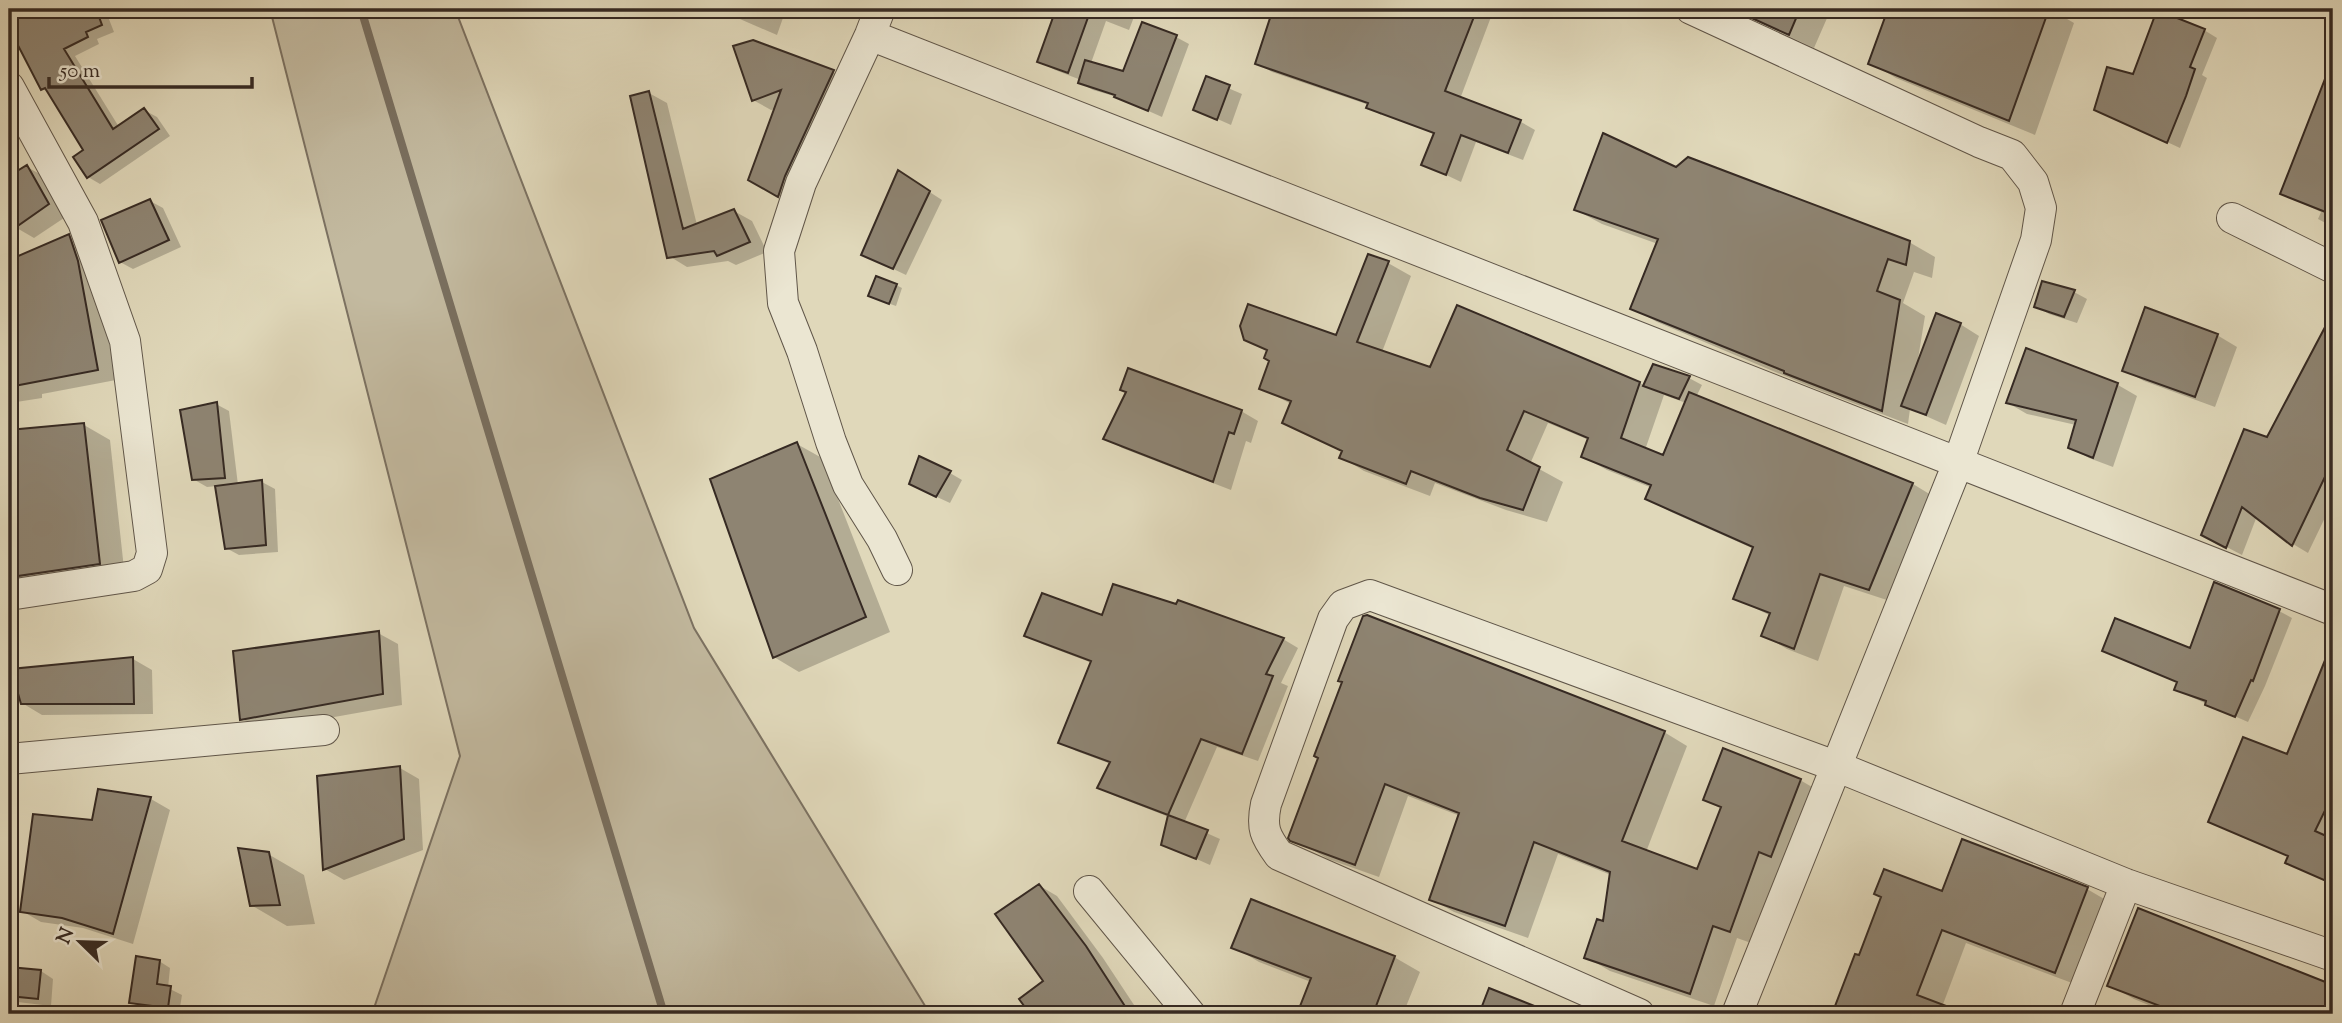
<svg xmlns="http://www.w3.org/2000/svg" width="2342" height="1023" viewBox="0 0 2342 1023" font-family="'Sorts Mill Goudy',serif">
<rect width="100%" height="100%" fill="#e0d8ba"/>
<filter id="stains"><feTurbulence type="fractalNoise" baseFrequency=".00286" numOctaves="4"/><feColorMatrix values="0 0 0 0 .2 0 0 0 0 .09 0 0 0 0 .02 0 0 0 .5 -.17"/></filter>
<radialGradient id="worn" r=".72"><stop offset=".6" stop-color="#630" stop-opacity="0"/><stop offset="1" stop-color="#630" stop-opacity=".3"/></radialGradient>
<path fill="#c3baa0" stroke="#7c7262" stroke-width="2" d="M 270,9 L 455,9 L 694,628 L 930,1014 L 372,1014 L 460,756 Z"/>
<path fill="#0003" fill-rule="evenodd" d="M 9,9 L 105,9 L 114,32 L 97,39 L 99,44 L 75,56 L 119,127 L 144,110 L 157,117 L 170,136 L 100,184 L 88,177 L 85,150 L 51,94 L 43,89 L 9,24 Z
M 736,9 L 773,9 L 784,15 L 777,35 L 733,16 Z
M 1057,9 L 1137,9 L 1129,30 L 1106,21 L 1091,63 L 1124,73 L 1176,37 L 1189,44 L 1162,117 L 1117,97 L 1093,90 L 1080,83 L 1081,80 L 1055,70 L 1039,61 Z
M 1275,9 L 1494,9 L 1460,99 L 1521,122 L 1535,130 L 1523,160 L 1476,142 L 1461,182 L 1423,164 L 1443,135 L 1381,112 L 1381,115 L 1368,107 L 1369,105 L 1272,72 L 1257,63 Z
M 1730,9 L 1831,9 L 1814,48 Z
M 1890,9 L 2050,9 L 2074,23 L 2035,135 L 1896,78 L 1871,63 Z
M 2204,30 L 2217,38 L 2202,75 L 2207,78 L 2180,148 L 2096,109 L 2134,77 Z
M 753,42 L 833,72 L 852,82 L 797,206 L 752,181 L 776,109 L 771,110 L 753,100 Z
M 2328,76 L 2333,78 L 2333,227 L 2318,219 L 2321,212 L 2282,194 Z
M 1207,79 L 1242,94 L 1231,125 L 1195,109 Z
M 649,93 L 667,103 L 697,225 L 734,211 L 752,221 L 767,252 L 736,265 L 728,261 L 687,267 L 669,256 Z
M 27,167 L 47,178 L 67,216 L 34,238 L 15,227 L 9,216 L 9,178 Z
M 1676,169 L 1909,242 L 1935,257 L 1932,278 L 1914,272 L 1903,303 L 1925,316 L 1918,359 L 1960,324 L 1979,336 L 1946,425 L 1910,409 L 1908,424 L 1811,387 L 1657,322 L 1632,308 L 1658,244 L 1602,224 L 1576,210 Z
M 911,180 L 942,200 L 906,275 L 864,255 Z
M 150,201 L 163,208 L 181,247 L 133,269 L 120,262 Z
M 69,236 L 87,246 L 96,273 L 116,380 L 42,394 L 42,398 L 10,403 L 9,262 Z
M 1388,263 L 1411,276 L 1382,352 L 1431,369 L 1640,383 L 1645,386 L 1689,378 L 1702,385 L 1696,397 L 1913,484 L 1936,498 L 1893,602 L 1844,586 L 1818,661 L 1787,649 L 1763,635 L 1771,616 L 1735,598 L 1754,549 L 1671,512 L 1647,499 L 1652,488 L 1607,470 L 1583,457 L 1589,440 L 1548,423 L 1530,464 L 1563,482 L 1547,522 L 1506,510 L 1435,483 L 1430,496 L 1364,471 L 1341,457 L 1343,452 L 1284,422 L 1291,404 L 1261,388 L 1271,361 L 1268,352 L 1245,339 L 1337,337 ZM 1664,395 L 1686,403 L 1664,457 L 1645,450 Z
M 896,285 L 902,288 L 896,306 L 876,299 Z
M 2074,292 L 2087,299 L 2077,323 L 2049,314 L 2036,306 Z
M 2324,334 L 2333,337 L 2333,501 L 2308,553 L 2293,544 L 2257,516 L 2242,555 L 2219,543 L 2268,439 Z
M 2217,335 L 2237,347 L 2215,407 L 2144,381 L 2124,370 Z
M 2027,350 L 2118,385 L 2137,396 L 2113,467 L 2089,458 L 2070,447 L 2076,425 L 2027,414 L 2008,403 Z
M 216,404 L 229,411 L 238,485 L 262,482 L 275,489 L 278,552 L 239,555 L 226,548 L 217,486 L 207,487 L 193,479 Z
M 1241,411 L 1258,421 L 1251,443 L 1246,441 L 1231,490 L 1122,448 L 1106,438 Z
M 84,425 L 110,440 L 125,578 L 38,591 L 12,576 L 9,556 L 9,432 Z
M 797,444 L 822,458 L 890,632 L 799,672 L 774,657 Z
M 950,473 L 962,480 L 950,503 L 924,491 Z
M 2279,611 L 2292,618 L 2265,686 L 2248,722 L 2189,696 L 2177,689 L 2179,683 L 2104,650 L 2191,650 Z
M 1103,617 L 1283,639 L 1298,648 L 1281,683 L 1288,686 L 1258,761 L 1217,747 L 1184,823 L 1220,839 L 1210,865 L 1163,844 L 1169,817 L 1115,796 L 1099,788 L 1111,764 L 1076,751 L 1061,742 L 1092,663 L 1042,644 L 1026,635 Z
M 378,633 L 398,644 L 402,705 L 261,730 L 242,719 Z
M 2333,645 L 2333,828 L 2328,838 L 2333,841 L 2333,884 L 2287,862 L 2289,857 L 2210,821 L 2288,756 Z
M 133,659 L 152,670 L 153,714 L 42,715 L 22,703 Z
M 1664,732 L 1687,746 L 1646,852 L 1698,872 L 1722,809 L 1705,799 L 1724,751 L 1800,780 L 1824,794 L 1754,944 L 1737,938 L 1714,1006 L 1610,971 L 1586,957 L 1605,923 L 1611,875 L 1558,854 L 1528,938 L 1454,912 L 1431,899 L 1460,816 L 1408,796 L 1379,877 L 1328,859 L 1291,837 L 1320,758 Z
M 400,768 L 419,779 L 423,850 L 344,880 L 325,869 L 319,778 Z
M 100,791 L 151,799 L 170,810 L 133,944 L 83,928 L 41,922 L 22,911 L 93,821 Z
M 1963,842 L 2087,889 L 2111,903 L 2080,986 L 1966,943 L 1942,1007 L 1962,1014 L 1834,1014 L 1856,956 L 1860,958 L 1943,893 Z
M 268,854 L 304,875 L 315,924 L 287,926 L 251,905 Z
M 1040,886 L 1057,896 L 1103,958 L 1140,1014 L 1032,1014 L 1022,1000 L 1045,981 Z
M 2139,910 L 2333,986 L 2333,1014 L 2167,1014 L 2168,1013 L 2134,999 L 2109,985 Z
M 1234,947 L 1394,957 L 1420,972 L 1403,1014 L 1299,1014 L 1311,982 L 1259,962 Z
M 159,961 L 170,968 L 168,988 L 182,995 L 179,1013 L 142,1009 L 131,1002 Z
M 9,968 L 41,971 L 53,979 L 51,1006 L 9,1001 Z"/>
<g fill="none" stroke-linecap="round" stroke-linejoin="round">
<path stroke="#796f5f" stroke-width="8" d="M 361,9 L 664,1014"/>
</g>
<path fill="#8e8472" stroke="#362a23" stroke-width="2" d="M 9,9 L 96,9 L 102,25 L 86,32 L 88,37 L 64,49 L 113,129 L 144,108 L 159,129 L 87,178 L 73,157 L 83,150 L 45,88 L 41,90 L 9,28 Z
M 1056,9 L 1091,9 L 1068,73 L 1037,62 Z
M 1273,9 L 1477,9 L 1445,91 L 1521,120 L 1508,153 L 1461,135 L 1446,175 L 1421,165 L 1434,133 L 1366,108 L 1368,103 L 1255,64 Z
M 1732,9 L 1800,9 L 1789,35 Z
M 1888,9 L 2049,9 L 2009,121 L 1868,64 Z
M 2157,10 L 2205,29 L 2190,67 L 2195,69 L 2186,96 L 2167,143 L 2094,110 L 2107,67 L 2133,74 Z
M 1142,22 L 1177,35 L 1148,111 L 1114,97 L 1115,95 L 1078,83 L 1085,60 L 1123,71 Z
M 753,40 L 834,70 L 785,176 L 778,197 L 748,180 L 781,90 L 752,101 L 733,46 Z
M 2332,61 L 2333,61 L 2333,215 L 2280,194 Z
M 1206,76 L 1230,85 L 1217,120 L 1193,110 Z
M 649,91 L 683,229 L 734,209 L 750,242 L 717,256 L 714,251 L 667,258 L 630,96 Z
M 1603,133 L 1676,167 L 1688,157 L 1910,241 L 1906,265 L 1888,259 L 1877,291 L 1900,300 L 1882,411 L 1784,373 L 1784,371 L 1630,309 L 1658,239 L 1574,210 Z
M 27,165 L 49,204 L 9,232 L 9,176 Z
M 898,170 L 930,191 L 893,269 L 861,255 Z
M 150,199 L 169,240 L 119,263 L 101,220 Z
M 69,234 L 78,261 L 98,370 L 9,387 L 9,260 Z
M 1368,254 L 1389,261 L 1357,342 L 1430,367 L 1457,305 L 1640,382 L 1621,438 L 1663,455 L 1689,392 L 1913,483 L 1869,590 L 1820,574 L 1794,649 L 1761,636 L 1770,613 L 1733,599 L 1753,547 L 1645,499 L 1651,485 L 1581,457 L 1588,438 L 1524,411 L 1507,450 L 1540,467 L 1523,510 L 1480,498 L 1411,471 L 1406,484 L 1339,458 L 1342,451 L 1282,423 L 1291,401 L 1259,389 L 1269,361 L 1264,358 L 1267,350 L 1244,340 L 1240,326 L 1248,304 L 1336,335 Z
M 876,276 L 897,284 L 889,304 L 868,296 Z
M 2042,281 L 2075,290 L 2064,317 L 2034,307 Z
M 2145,307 L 2218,334 L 2195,397 L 2122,371 Z
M 2333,312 L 2333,460 L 2292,546 L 2242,507 L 2226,548 L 2201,535 L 2244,429 L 2267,437 Z
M 1936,313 L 1961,323 L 1926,415 L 1901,406 Z
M 2026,348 L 2118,383 L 2093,458 L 2068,448 L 2076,420 L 2006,403 Z
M 1653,364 L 1690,376 L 1679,399 L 1643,386 Z
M 1128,368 L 1242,410 L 1234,434 L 1229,432 L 1213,482 L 1103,439 L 1126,392 L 1120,390 Z
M 217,402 L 225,478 L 192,480 L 180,410 Z
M 84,423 L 100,564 L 11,577 L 9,565 L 9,430 Z
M 797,442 L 866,617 L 773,658 L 710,479 Z
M 919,456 L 951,471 L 936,497 L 909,484 Z
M 262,480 L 266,545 L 225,549 L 215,486 Z
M 2214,582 L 2280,609 L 2253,681 L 2251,680 L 2235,717 L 2205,705 L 2206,701 L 2174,690 L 2177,682 L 2102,651 L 2115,618 L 2190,648 Z
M 1113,584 L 1176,604 L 1178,600 L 1284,638 L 1266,674 L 1273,676 L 1242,754 L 1201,739 L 1168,815 L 1097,788 L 1110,762 L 1058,743 L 1091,661 L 1024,636 L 1042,593 L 1102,615 Z
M 1367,615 L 1665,731 L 1622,841 L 1697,869 L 1721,807 L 1703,800 L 1723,748 L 1801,779 L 1771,857 L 1759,852 L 1730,932 L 1713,926 L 1690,994 L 1584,958 L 1597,919 L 1603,921 L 1610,872 L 1534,842 L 1505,926 L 1429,900 L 1459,813 L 1385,784 L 1355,865 L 1290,841 L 1288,838 L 1318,758 L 1314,756 L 1342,682 L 1338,681 L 1363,616 Z
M 379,631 L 383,694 L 240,720 L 233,651 Z
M 2332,643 L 2333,794 L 2315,831 L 2333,839 L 2333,884 L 2285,863 L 2288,856 L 2208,822 L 2243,737 L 2287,754 Z
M 133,657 L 134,704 L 21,704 L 11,669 Z
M 400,766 L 404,839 L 323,870 L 317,776 Z
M 98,789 L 151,797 L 113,934 L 62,918 L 20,912 L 33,814 L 92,820 Z
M 1168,815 L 1208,830 L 1196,859 L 1161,845 Z
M 1962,839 L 2088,887 L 2055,973 L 1942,930 L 1917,995 L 1962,1012 L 1962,1014 L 1832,1014 L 1855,954 L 1859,955 L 1881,897 L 1874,894 L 1884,869 L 1942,891 Z
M 238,848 L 269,852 L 280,905 L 250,906 Z
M 1039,884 L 1086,946 L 1130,1014 L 1030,1014 L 1019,999 L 1043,981 L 995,914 Z
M 1251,899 L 1395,956 L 1373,1014 L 1297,1014 L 1311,978 L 1231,948 Z
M 2138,908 L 2333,985 L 2333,1014 L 2166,1014 L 2168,1009 L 2107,986 Z
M 136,956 L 160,960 L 157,984 L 171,986 L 168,1008 L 129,1003 Z
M 9,967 L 41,970 L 38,999 L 9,996 Z
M 1489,988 L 1552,1013 L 1552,1014 L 1479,1014 Z"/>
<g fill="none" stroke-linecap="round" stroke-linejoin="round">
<g stroke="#605649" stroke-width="32">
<path id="street" d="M 880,9 L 870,35 L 801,183 L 779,251 L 783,303 L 802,351 L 831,442 L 848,485 L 882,539 L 897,570
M 1691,9 L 1979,142 L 2012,155 L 2033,182 L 2041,208 L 2036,240 L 1958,463 L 1737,1014
M 870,35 L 2333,610
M 9,87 L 83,222 L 125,341 L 152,553 L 147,569 L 134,576 L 9,595
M 2232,218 L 2333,268
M 9,759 L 324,730
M 1089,891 L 1190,1014
M 1639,1014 L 1279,855 C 1265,836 1261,828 1266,804 L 1333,619 L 1343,605 L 1370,595 L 1838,767 L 2126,884 L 2333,956
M 2075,1014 L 2126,884"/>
</g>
<use href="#street" stroke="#ebe6d2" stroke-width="30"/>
</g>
<rect width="2342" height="1023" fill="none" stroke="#e0d8ba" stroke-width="35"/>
<rect x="10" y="10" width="2321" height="1002" fill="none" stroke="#362a23" stroke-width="3.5"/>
<rect x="18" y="18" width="2307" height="988" fill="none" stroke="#362a23" stroke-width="2"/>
<g transform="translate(80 942) rotate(293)" stroke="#ebe6d2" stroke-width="5" paint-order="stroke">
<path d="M0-5L12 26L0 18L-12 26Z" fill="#362a23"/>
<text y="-10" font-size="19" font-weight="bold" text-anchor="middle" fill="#362a23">N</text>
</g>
<path d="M49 77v10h203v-10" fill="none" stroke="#362a23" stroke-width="3.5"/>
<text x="60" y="77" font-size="21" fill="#362a23" stroke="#ebe6d2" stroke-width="5" paint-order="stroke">50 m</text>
<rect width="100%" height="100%" filter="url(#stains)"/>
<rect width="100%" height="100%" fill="url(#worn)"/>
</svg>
